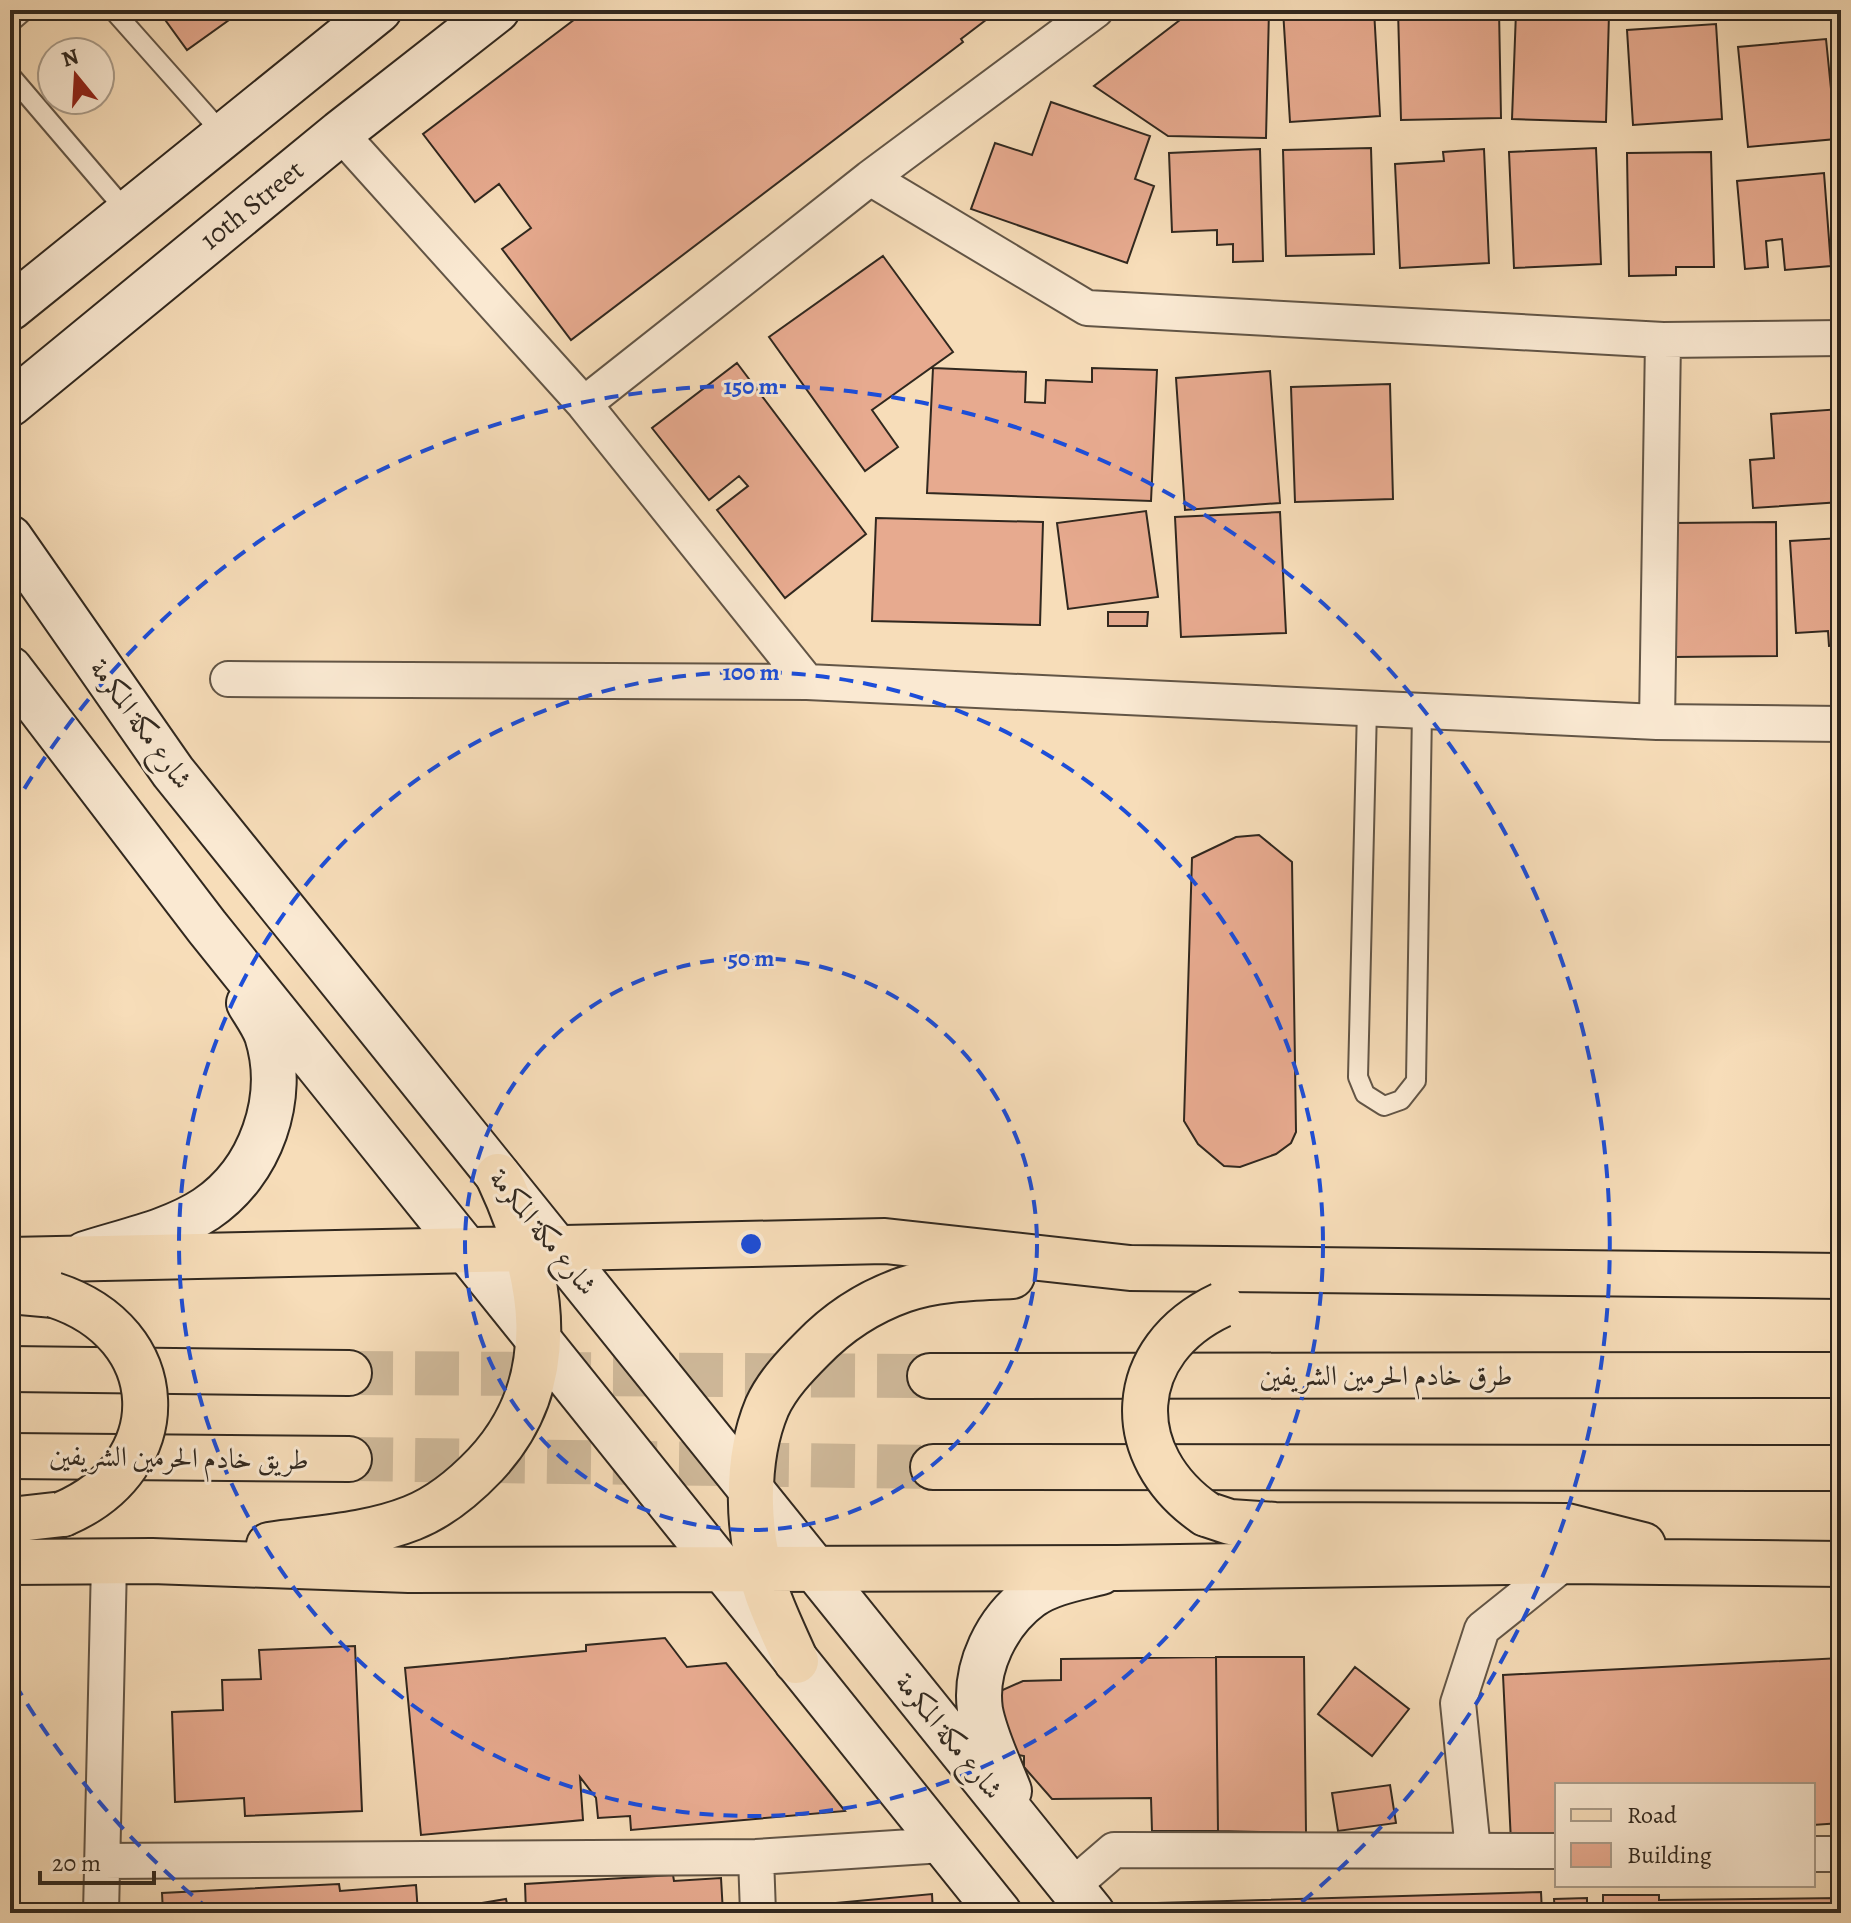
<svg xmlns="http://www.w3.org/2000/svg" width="1851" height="1923" viewBox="0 0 1851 1923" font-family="Alegreya,Amiri,serif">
<rect width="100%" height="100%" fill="#f7ddb9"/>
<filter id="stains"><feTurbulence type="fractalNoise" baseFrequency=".0025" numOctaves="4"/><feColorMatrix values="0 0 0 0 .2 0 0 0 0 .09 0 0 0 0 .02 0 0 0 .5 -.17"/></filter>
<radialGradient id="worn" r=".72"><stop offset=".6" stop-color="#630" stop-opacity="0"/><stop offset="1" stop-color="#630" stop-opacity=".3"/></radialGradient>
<path fill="#e7aa8f" stroke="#31281f" stroke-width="2" d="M 158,10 L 243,10 L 187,50 Z
M 587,10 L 999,10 L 961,39 L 963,42 L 571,340 L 502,249 L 531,228 L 499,184 L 475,202 L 423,134 Z
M 1193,10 L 1269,10 L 1266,138 L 1168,136 L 1094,86 Z
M 1283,10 L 1374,10 L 1380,116 L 1290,122 Z
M 1398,10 L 1499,10 L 1501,118 L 1401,120 Z
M 1516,12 L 1609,14 L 1606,122 L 1512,119 Z
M 1716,24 L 1722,119 L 1633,125 L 1627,30 Z
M 1826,39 L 1836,139 L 1748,147 L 1738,47 Z
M 1051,102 L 1150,136 L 1135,179 L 1154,186 L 1127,263 L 971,209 L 995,143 L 1032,155 Z
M 1371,148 L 1374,254 L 1286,256 L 1283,150 Z
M 1596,148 L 1601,264 L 1514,268 L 1509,152 Z
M 1260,149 L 1263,261 L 1233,262 L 1233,244 L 1217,245 L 1217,230 L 1172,232 L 1169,153 Z
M 1484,149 L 1489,263 L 1400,268 L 1395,164 L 1444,161 L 1443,152 Z
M 1711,152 L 1714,267 L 1676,267 L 1676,275 L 1629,276 L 1627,153 Z
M 1824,173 L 1831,266 L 1785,270 L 1782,239 L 1766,241 L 1768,267 L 1745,269 L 1737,181 Z
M 883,256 L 953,352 L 872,410 L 898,447 L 865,471 L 769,337 Z
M 737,363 L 866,534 L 785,598 L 717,510 L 748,486 L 739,476 L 709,500 L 652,428 Z
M 933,368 L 1026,372 L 1025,402 L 1045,403 L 1046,380 L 1092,382 L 1092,368 L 1157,370 L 1151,501 L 927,493 Z
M 1270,371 L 1280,503 L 1185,510 L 1176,378 Z
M 1390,384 L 1393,499 L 1295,502 L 1291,387 Z
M 1841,409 L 1841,502 L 1753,508 L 1750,460 L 1774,458 L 1771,414 Z
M 1146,511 L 1158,597 L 1068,609 L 1057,523 Z
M 1280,512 L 1286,633 L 1181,637 L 1175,517 Z
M 876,518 L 1043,522 L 1040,625 L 872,621 Z
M 1776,522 L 1777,656 L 1672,657 L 1671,523 Z
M 1841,538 L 1841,645 L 1829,646 L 1828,631 L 1796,633 L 1790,541 Z
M 1108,612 L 1148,612 L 1147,626 L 1108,626 Z
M 1259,835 L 1292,862 L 1296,1132 L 1291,1143 L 1276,1154 L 1240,1167 L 1224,1166 L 1198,1144 L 1184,1121 L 1192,858 L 1236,837 Z
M 665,1638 L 687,1667 L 726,1663 L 845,1811 L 631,1830 L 630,1816 L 598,1818 L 596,1798 L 580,1777 L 583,1820 L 421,1835 L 405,1668 L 586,1651 L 586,1645 Z
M 355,1646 L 362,1811 L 245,1816 L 244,1798 L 175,1802 L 172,1712 L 223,1710 L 222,1680 L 261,1679 L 259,1650 Z
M 1216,1657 L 1218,1831 L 1152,1831 L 1151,1798 L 1052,1799 L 1024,1767 L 1024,1756 L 1013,1754 L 998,1692 L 1023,1681 L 1061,1680 L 1061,1659 Z
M 1216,1657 L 1304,1657 L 1306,1833 L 1218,1831 Z
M 1841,1658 L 1841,1823 L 1813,1825 L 1813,1785 L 1557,1785 L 1557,1839 L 1511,1842 L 1503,1675 Z
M 1355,1667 L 1409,1709 L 1372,1756 L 1318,1714 Z
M 1390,1785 L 1396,1823 L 1338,1831 L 1332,1793 Z
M 673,1875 L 674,1881 L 721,1878 L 723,1913 L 526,1913 L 525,1884 Z
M 339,1884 L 340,1891 L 416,1885 L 418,1913 L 163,1913 L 162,1893 Z
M 1541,1892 L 1542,1913 L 1145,1912 L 1157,1903 Z
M 932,1894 L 933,1913 L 773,1913 L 772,1909 Z
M 1603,1895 L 1659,1895 L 1659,1900 L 1841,1898 L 1841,1913 L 1603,1913 Z
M 1587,1898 L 1587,1913 L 1555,1913 L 1554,1899 Z
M 506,1899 L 509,1913 L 428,1913 L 428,1912 Z"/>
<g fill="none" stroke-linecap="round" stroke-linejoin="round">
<path stroke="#cfb99a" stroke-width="44" stroke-dasharray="44 22" stroke-linecap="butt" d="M 349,1373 L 930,1376
M 349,1459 L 933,1467"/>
<g stroke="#625546" stroke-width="22">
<path id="lane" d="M 113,10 L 224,135
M 10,23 L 25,10
M 10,75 L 128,213
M 1367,708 L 1358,1077 L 1365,1094 L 1384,1106 L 1401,1100 L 1416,1081 L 1422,711"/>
</g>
<g stroke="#625546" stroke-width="38">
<path id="street" d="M 340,133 L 584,404 L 807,682 L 1657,722 L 1841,724
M 870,178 L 1087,308 L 1663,340 L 1841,338
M 584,404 L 870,178 L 1096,10
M 228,679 L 807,682
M 1657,722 L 1663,340
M 1473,1850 L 1458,1703 L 1482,1629 L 1567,1561
M 1813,1854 L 1841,1854
M 756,1857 L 758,1913
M 102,1861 L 756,1857 L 943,1845
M 1071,1887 L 1114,1850 L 1557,1851
M 101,1913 L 109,1563"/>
</g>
<g stroke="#31281f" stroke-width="48">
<path id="secondary" d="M 10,308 L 379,10
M 10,404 L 340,133 L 497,10
M 10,538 L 173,772 L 1092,1913
M 10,669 L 207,927 L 999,1913
M 85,1254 C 125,1241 171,1232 206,1209 C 261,1172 287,1098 267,1035 C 263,1024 255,1013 249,1003
M 1009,1791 C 999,1765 985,1737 980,1710 C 974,1667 997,1621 1031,1596 C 1051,1582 1078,1578 1101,1572"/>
</g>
<g stroke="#31281f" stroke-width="48">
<path id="primary" d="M 10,1260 L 885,1241 L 1130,1268 L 1841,1276
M 10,1291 L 54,1295
M 1206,1514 L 1230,1522 L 1275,1525 L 1567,1526 L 1643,1545
M 10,1520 L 63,1514
M 269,1545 C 316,1538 367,1536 412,1518 C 440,1507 464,1487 485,1465 C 565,1380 543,1272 498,1176
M 10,1562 L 152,1561 L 409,1570 L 1117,1568 L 1567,1561 L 1841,1564
M 796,1661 C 786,1638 775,1616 767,1593 C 747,1537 744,1462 767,1407 C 777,1385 795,1366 812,1349 C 837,1323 869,1302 903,1290 C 938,1278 976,1278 1012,1276"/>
</g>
<g stroke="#31281f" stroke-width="48">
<path id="highway" d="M 10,1369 L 349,1373
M 930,1376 L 1841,1375
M 10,1456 L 349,1459
M 933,1467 L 1841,1468"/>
</g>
<use href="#lane" stroke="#fae9d2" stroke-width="18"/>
<use href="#street" stroke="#fae9d2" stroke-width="34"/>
<use href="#secondary" stroke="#fae9d2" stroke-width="44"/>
<use href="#primary" stroke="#f7ddb9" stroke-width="44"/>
<use href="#highway" stroke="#f7ddb9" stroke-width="44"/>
<g stroke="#31281f" stroke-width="48" stroke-linecap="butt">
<path id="primary-bridge" d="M 54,1295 C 171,1333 177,1465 63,1514
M 1206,1514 C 1120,1455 1125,1350 1221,1305"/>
</g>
<use href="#primary-bridge" stroke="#f7ddb9" stroke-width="44"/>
</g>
<g fill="none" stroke="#1d4ed8" stroke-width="4" stroke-dasharray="14 10">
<circle cx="751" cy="1244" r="286"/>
<circle cx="751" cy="1244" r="572"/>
<path d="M211 1911A858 858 0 0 1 12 1679M12 809A858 858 0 1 1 1291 1911"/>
</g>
<g text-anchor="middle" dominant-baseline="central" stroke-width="6" stroke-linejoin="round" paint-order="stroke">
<g font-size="28" fill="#31281f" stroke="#fae9d2">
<text transform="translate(252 205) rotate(-39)">10th Street</text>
<text transform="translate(141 724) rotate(54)">شارع مكة المكرمة</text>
<text transform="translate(543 1232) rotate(51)">شارع مكة المكرمة</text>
<text x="1386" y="1376">طرق خادم الحرمين الشريفين</text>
<text transform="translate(179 1458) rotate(1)">طريق خادم الحرمين الشريفين</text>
<text transform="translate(949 1736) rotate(51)">شارع مكة المكرمة</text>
</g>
</g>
<circle cx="751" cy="1244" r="12" fill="#1d4ed8" stroke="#fae9d2" stroke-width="4"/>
<g font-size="24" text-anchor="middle" font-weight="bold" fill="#1d4ed8" stroke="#fae9d2" stroke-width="6" stroke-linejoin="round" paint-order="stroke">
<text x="751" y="394">150 m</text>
<text x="751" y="680">100 m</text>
<text x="751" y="966">50 m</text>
</g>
<rect width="1851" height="1923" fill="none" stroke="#f7ddb9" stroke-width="40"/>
<rect x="12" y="12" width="1827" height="1899" fill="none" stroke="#31281f" stroke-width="4"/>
<rect x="20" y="20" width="1811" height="1883" fill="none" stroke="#31281f" stroke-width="2"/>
<rect x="1555" y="1783" width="260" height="104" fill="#fae9d2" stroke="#aa9c8a" stroke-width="2"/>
<rect x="1571" y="1809" width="40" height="12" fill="#f7ddb9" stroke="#aa9c8a" stroke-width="2"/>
<text x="1627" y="1823" font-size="24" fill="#31281f">Road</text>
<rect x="1571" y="1843" width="40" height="24" fill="#e7aa8f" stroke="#aa9c8a" stroke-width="2"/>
<text x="1627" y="1863" font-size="24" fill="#31281f">Building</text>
<g transform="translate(76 76) rotate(342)"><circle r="38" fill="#fae9d2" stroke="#aa9c8a" stroke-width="2"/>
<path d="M0-6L14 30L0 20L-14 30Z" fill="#8f2418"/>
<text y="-12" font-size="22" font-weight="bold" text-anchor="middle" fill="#31281f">N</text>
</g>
<path d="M40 1871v12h114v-12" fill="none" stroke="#31281f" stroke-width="4"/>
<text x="52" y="1871" font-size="24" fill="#31281f" stroke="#fae9d2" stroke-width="6" paint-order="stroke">20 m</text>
<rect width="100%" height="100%" filter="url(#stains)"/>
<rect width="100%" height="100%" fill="url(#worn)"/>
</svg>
